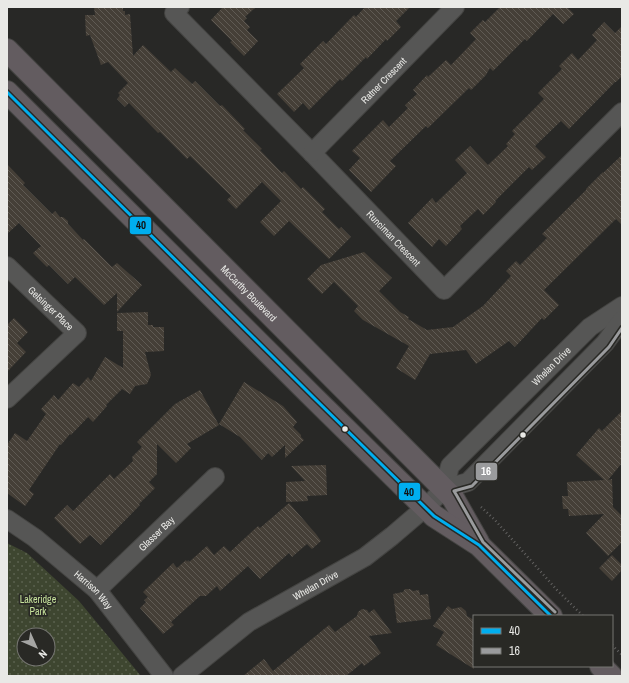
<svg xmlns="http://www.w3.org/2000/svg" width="629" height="683" viewBox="0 0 629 683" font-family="'Archivo Narrow',sans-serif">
<defs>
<pattern id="park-dots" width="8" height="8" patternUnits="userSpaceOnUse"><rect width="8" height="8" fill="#3e4630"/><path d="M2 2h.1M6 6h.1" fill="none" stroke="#5a614e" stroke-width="1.8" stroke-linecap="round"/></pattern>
<pattern id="building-back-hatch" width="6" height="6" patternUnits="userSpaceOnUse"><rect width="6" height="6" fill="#453f37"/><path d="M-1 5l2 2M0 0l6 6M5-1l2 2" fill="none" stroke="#605b54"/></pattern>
</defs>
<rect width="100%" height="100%" fill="#282826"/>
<path fill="url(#park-dots)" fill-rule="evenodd" d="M 7,543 L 27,553 L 79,601 L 141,676 L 7,676 ZM 24,635 L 48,635 L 48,659 L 24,659 Z"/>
<path fill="url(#building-back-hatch)" d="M 94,7 L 123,7 L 123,11 L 125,11 L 125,15 L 130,14 L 133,56 L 143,45 L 171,72 L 175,68 L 192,84 L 195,81 L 220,106 L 222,105 L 245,129 L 243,130 L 262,149 L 260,150 L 282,173 L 284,171 L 301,189 L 303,187 L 325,209 L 322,212 L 339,229 L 341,227 L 351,237 L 329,259 L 289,221 L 274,236 L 260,222 L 281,201 L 262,182 L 236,209 L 227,200 L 231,196 L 190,156 L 187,159 L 160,132 L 158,133 L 129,103 L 125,107 L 117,99 L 120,95 L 118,93 L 128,83 L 108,62 L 101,65 L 90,35 L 86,36 L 85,15 L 95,15 Z
M 223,7 L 256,7 L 245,17 L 247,18 L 244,21 L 250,27 L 247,30 L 258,41 L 244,56 L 230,42 L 232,41 L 211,20 Z
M 365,7 L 410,7 L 396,21 L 401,27 L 387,41 L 386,39 L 367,59 L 366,57 L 342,81 L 340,79 L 309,110 L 303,103 L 294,112 L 277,94 L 304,68 L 300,64 L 323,41 L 326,44 L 354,15 L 356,17 Z
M 500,7 L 567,7 L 574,14 L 563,24 L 553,14 L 527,41 L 525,39 L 493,71 L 490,68 L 486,75 L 471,90 L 469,88 L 428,128 L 426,126 L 390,161 L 396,166 L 371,192 L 349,170 L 360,158 L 352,151 L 383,120 L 389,127 L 408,108 L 405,105 L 417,94 L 413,90 L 427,75 L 428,77 L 446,60 L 451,65 L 476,39 L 470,33 L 483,20 L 485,22 Z
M 604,22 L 615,33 L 622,26 L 622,76 L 616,82 L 615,82 L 569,129 L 561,121 L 535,146 L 546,157 L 532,170 L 529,167 L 495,201 L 496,202 L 483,215 L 478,209 L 460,226 L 462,229 L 446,246 L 439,239 L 432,247 L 408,223 L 432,198 L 436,203 L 467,173 L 455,160 L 470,146 L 488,165 L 508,146 L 506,144 L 515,134 L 512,131 L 544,99 L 538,93 L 562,69 L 559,66 L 572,53 L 578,60 L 597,40 L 592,35 Z
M 622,155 L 622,225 L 616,219 L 544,290 L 559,305 L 544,320 L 542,318 L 515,347 L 509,341 L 476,364 L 466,350 L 430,354 L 415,380 L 396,368 L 409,346 L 363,320 L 354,311 L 358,306 L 334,282 L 322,294 L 307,279 L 321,265 L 364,252 L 392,278 L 379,291 L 400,312 L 409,317 L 408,319 L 427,330 L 453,327 L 483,306 L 511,276 L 506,271 L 516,261 L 520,265 L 547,238 L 542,234 L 586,190 L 586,189 L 603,172 L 603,173 Z
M 7,164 L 25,183 L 23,185 L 52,214 L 55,211 L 60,217 L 63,217 L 68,221 L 68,224 L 83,240 L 84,239 L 112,267 L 117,263 L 142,285 L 117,312 L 117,293 L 104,305 L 75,277 L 68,284 L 49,265 L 47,267 L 33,253 L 41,246 L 19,223 L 7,234 Z
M 148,312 L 148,325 L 153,325 L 153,327 L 164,327 L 164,351 L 145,352 L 151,375 L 147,384 L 135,386 L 130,394 L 122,389 L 106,405 L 107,406 L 93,422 L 88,417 L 71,435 L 70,434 L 61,445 L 60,444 L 29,490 L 34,494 L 25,506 L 7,493 L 7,445 L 15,433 L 27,441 L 46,414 L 41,409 L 54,395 L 58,400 L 73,383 L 79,387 L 88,377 L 91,381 L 105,357 L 123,368 L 123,331 L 117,331 L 117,313 Z
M 14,318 L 28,332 L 17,343 L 26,352 L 7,372 L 7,325 Z
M 244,382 L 283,406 L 297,422 L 293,427 L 301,435 L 301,437 L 304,440 L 285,458 L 285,445 L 272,457 L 268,453 L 262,460 L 240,437 L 219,424 Z
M 200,390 L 219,425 L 187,444 L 191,448 L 176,463 L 157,444 L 157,474 L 149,482 L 155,488 L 139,504 L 140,505 L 101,545 L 90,535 L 81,543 L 80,544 L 54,518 L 67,505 L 73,511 L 110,474 L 114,479 L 133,461 L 132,457 L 142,447 L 137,442 L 175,404 Z
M 622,411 L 622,463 L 608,480 L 612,479 L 613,507 L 622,516 L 622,542 L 608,556 L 586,533 L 604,514 L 569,516 L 568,509 L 563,509 L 562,496 L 568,496 L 567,482 L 604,480 L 576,455 L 599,428 L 602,431 Z
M 326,465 L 327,495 L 307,496 L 308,501 L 286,502 L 286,482 L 305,481 L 291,466 Z
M 289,503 L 316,534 L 321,541 L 312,549 L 307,544 L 292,557 L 289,553 L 260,579 L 248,566 L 220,591 L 217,586 L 206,596 L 200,596 L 171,622 L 174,625 L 163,634 L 140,608 L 146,602 L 144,600 L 148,597 L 143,592 L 173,563 L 177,568 L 186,560 L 187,562 L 188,560 L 189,562 L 207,546 L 214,555 L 224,546 L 230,552 L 258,526 L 260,528 Z
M 612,555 L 622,565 L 622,570 L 612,581 L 599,568 Z
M 405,589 L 410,589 L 413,591 L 419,590 L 420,595 L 428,594 L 431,619 L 397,623 L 393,594 L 403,592 Z
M 448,606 L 452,609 L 461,607 L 466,611 L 467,616 L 474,620 L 474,669 L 436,645 L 444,632 L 433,626 Z
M 362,609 L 367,610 L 369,613 L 374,609 L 392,633 L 369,636 L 381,653 L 364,666 L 362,663 L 346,676 L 243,676 L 264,659 L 273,671 L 329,625 L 335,632 L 357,616 L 358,612 Z"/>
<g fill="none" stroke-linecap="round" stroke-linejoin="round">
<g stroke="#444442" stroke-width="20">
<g id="minor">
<path id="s1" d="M 180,7 L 174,13 L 312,153 L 444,290 L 622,112"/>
<path id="s2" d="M 312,153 L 455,7"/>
<path id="s3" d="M 7,266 L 77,333 L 7,399"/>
<path id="s4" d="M 444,489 L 450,466 L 590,327 L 622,306"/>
<path id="s5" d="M 7,519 L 35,538 L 97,590 L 164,676"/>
<path id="s6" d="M 97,590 L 215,477"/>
<path id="s7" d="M 182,676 L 249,622 L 365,557 L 392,536 L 426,507 L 444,489 L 468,482 L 605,343 L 622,320"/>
</g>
</g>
<g stroke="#444442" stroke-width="24">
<g id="major">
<path id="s8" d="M 7,50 L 453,498 L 478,542"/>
<path d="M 7,92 L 313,397 L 434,516 L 479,545 L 551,616"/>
<path d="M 601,666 L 611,676"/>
</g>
</g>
<path stroke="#626160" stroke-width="2.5" stroke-dasharray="1 3" stroke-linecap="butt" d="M 481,507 L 494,519 L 557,590 L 583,616
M 612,645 L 622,655"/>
<use href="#minor" stroke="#565655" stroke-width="18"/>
<use href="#major" stroke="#635c60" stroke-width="22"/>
<g stroke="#292925" stroke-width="6">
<path id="bus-1" d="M 7,92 L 313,397 L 434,516 L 479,545 L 551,616"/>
</g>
<g stroke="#292925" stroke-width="6">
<path id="bus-2" d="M 555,612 L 483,542 L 457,496 L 454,491 L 472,486 L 609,347 L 622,328"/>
</g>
<use href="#bus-1" stroke="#00aeef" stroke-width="3"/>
<use href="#bus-2" stroke="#9a9b9d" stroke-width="3"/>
</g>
<g fill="#e9e9e6" stroke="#292925" stroke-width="1.5">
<circle cx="345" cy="429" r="3.5"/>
<circle cx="523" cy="435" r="3.5"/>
</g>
<g text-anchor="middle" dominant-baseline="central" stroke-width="3.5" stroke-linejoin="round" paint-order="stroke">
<g font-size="10" fill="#e9e9e6" stroke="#292925">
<text stroke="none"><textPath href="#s2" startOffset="102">Ratner Crescent</textPath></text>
<text stroke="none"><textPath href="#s1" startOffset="323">Runciman Crescent</textPath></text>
<text stroke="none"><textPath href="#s8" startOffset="343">McCarthy Boulevard</textPath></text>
<text stroke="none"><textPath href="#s3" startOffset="61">Gelsinger Place</textPath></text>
<text stroke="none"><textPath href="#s4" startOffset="166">Whelan Drive</textPath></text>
<text stroke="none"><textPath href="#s6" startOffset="82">Glasser Bay</textPath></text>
<text stroke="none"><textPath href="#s7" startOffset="162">Whelan Drive</textPath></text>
<text stroke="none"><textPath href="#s5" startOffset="112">Harrison Way</textPath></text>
</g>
<g font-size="10" fill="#c7e39c" stroke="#292925">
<text x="38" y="599">Lakeridge<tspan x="38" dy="12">Park</tspan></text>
</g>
</g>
<g stroke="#292925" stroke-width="1.5">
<rect x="129" y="216" width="23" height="19" rx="4" fill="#00aeef"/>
<rect x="475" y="462" width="23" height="19" rx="4" fill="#9a9b9d"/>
<rect x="398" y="482" width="23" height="19" rx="4" fill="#00aeef"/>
</g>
<g font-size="11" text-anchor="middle" font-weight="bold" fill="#fff">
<text x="486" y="475">16</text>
</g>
<g font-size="11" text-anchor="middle" font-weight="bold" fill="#111">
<text x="141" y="229">40</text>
<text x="409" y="496">40</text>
</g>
<rect width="629" height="683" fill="none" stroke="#e9e9e6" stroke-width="16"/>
<rect x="473" y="615" width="140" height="52" fill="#292925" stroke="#767672"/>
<rect x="481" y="628" width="20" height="6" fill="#00aeef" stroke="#767672"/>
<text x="509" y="635" font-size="12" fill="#e9e9e6">40</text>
<rect x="481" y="648" width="20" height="6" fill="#9a9b9d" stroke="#767672"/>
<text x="509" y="655" font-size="12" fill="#e9e9e6">16</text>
<g transform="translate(36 647) rotate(135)"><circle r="19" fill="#292925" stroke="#767672"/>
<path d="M0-3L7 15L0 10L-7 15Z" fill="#a5a5a3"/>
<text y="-6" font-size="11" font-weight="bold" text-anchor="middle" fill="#e9e9e6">N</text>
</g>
</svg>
